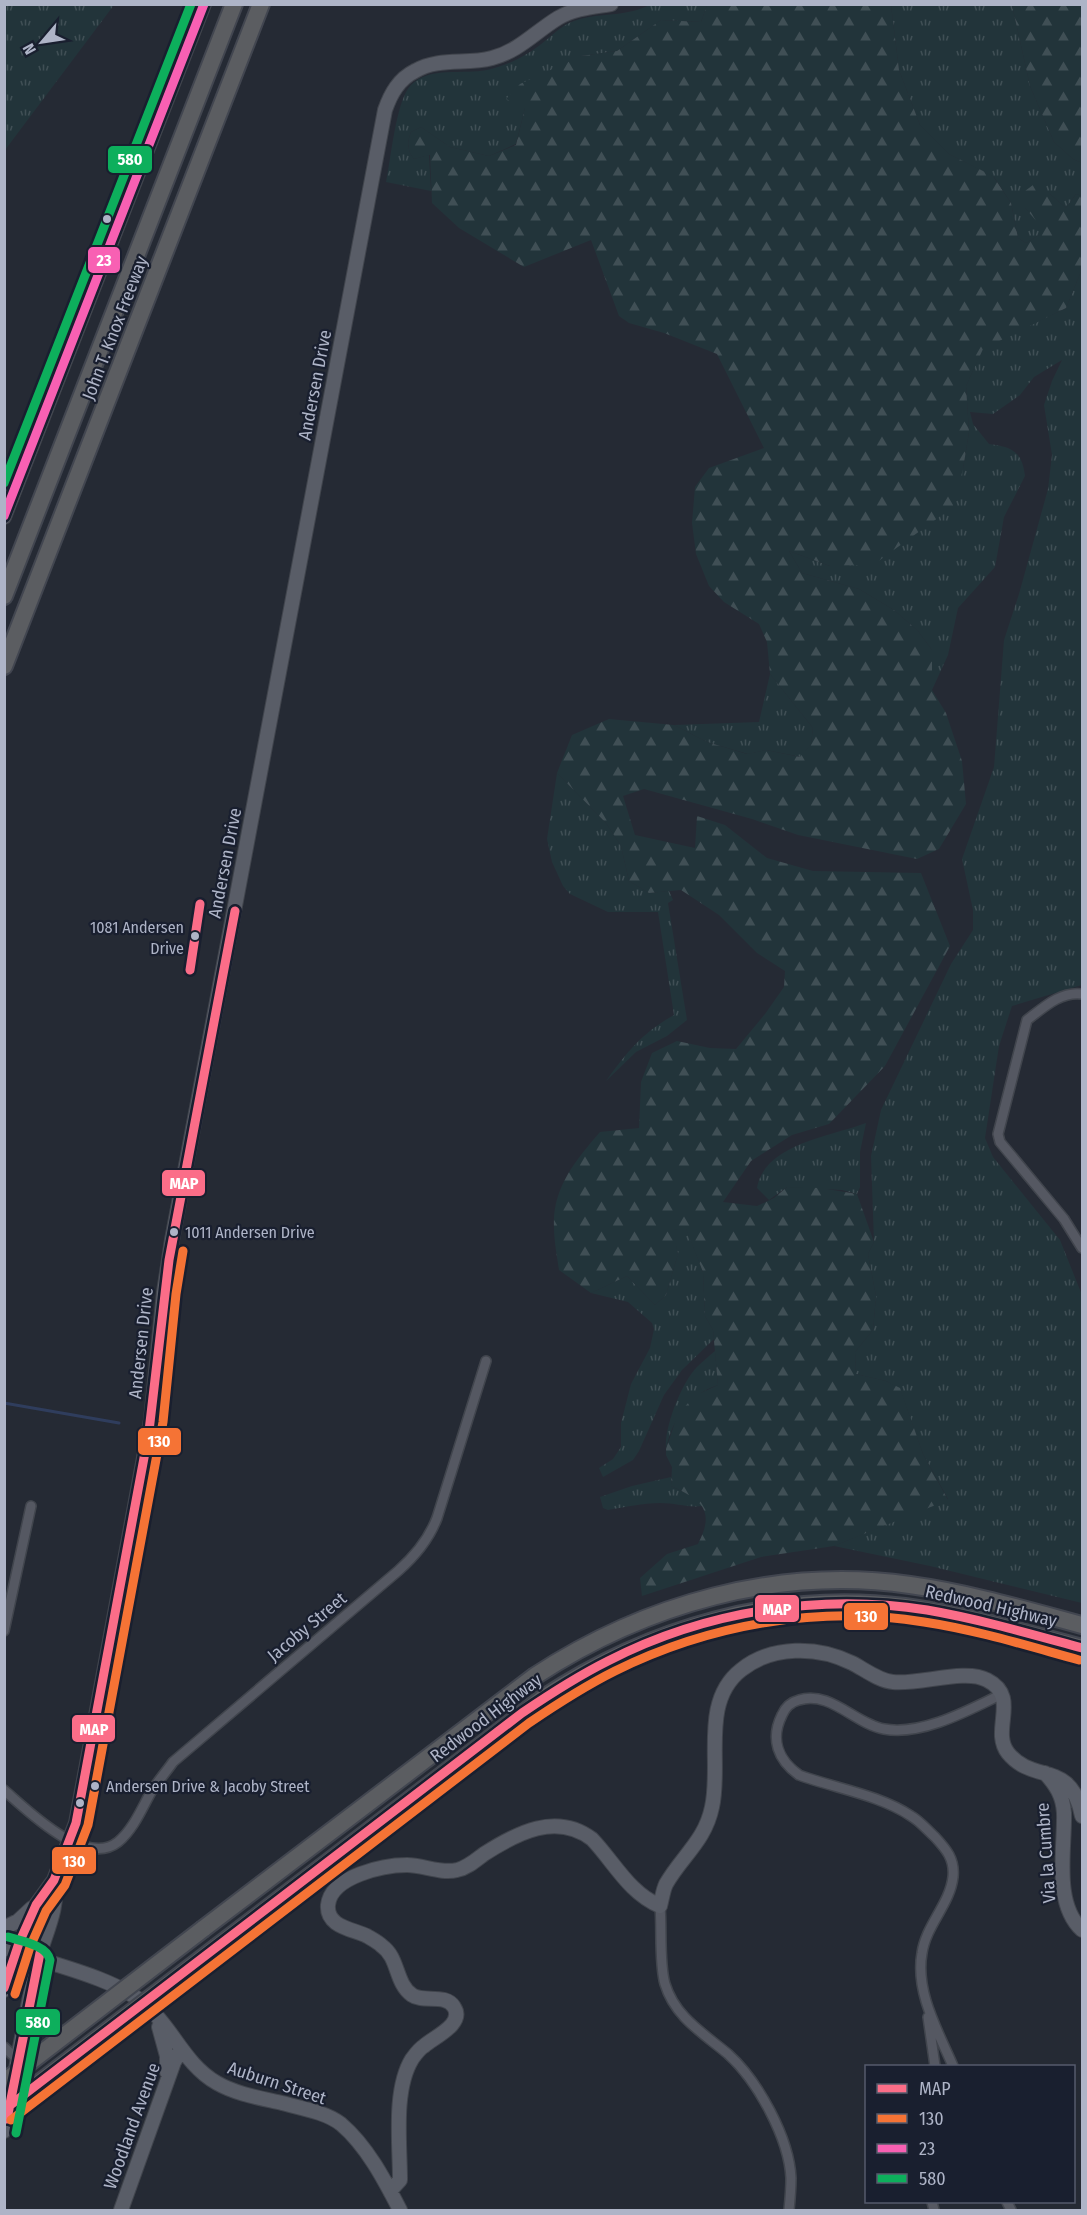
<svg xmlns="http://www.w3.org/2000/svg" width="1087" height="2215" viewBox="0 0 1087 2215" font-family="'Fira Sans Condensed',sans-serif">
<defs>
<pattern id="grass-tufts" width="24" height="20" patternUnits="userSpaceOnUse" patternTransform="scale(1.5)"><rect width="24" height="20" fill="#22343a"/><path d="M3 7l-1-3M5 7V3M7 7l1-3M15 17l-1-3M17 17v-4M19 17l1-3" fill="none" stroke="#404f55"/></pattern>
<pattern id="forest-firs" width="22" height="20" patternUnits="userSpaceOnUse" patternTransform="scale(1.5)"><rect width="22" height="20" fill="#22343a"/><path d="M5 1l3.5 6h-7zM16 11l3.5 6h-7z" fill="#404f55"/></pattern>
</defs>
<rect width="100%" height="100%" fill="#252a34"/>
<path fill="url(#grass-tufts)" d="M 5,4 L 114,5 L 5,150 L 4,5 Z
M 650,5 L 707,5 L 701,22 L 661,20 L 617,51 L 581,56 L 525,108 L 516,144 L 489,156 L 450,147 L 421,127 L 411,132 C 407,141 407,151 414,159 L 429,155 L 431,191 L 386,182 C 391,159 396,100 411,85 C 430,66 463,75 487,70 C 506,66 524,57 540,45 C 552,36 560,26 574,21 C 592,14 614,16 633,11 C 638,10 644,7 650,5 Z
M 891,5 L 1012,5 L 1030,86 L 1054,142 L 1073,159 L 1082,163 L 1082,196 L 1076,194 L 1066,208 L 1050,194 L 1025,208 L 1039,223 L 1039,235 L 1026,243 L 1018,238 L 1011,203 L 994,177 L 949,154 L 920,125 L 899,70 Z
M 1082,269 L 1082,985 L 1012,1006 L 999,1046 L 985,1138 L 993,1157 L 1060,1240 L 1082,1295 L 1082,1603 L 930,1566 L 834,1546 L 948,1499 L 923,1454 L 900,1389 L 886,1381 L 856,1374 L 855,1352 L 873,1330 L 876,1296 L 868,1254 L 874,1242 L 871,1156 L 881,1110 L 951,964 L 973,930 L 973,910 L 962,859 L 994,767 L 1004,640 L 1019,594 L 1048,489 L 1052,455 L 1044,405 L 1052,381 L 1062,360 L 1034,377 L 1020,395 L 993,414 L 970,412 L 973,424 L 989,444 C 1012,447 1022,451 1025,476 L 1004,517 L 995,567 L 958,608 L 948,655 L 932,690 L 932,650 L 918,631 L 894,610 L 859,589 L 802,573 L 789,551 L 830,566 L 963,469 L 969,432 L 966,386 L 983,348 L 1066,308 Z
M 770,674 L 813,728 L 811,744 L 801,757 L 766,750 L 748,754 L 707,742 L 674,725 L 759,722 Z
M 557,773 L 606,823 L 621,846 L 629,881 L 649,893 L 669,891 L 673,900 L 668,903 L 687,1020 L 667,1036 L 636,1052 L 606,1081 C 627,1052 642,1033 674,1015 L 658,912 L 608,912 L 570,894 L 563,886 L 552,862 L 547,839 Z
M 866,1123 L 860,1152 L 860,1187 L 857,1194 L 842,1190 L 787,1187 L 769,1200 L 757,1188 C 764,1144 832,1136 866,1123 Z
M 686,1228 L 703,1272 L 705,1316 L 713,1330 L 714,1339 L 682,1370 L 664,1395 L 639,1451 L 633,1460 L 603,1477 L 599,1468 L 613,1459 L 621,1447 L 621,1423 L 631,1384 L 650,1348 L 654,1329 L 652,1323 L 628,1302 L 591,1293 L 627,1276 L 655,1305 L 666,1295 L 678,1254 L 672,1230 Z
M 715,1351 L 718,1385 C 688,1395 673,1418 666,1449 C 664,1427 682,1382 697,1367 C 703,1361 709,1356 715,1351 Z
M 671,1477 L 671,1486 L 694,1497 L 703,1506 C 688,1508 676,1503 660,1503 C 643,1503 625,1507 608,1510 L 603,1508 L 600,1497 L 632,1486 Z"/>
<path fill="url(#forest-firs)" d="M 707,5 L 891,5 L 899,70 L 920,125 L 949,154 L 993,176 L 1011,203 L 1018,238 L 1026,243 L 1039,235 L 1039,224 L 1025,208 L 1021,194 L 1033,185 L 1050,194 L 1066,208 L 1076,194 L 1082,196 L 1082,269 L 1066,308 L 983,349 L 966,386 L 969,432 L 963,469 L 953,507 L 873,565 L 830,566 L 789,551 L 802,573 L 859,589 L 894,610 L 918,631 L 932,650 L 932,690 L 946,713 L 962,761 L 966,804 L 939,849 L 917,859 L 798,835 L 752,819 L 644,789 L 623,796 L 635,835 L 695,848 L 697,816 L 725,825 L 767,858 L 813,871 L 921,873 L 950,946 L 885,1066 L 829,1124 L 792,1135 L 751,1161 L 723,1202 L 757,1206 L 774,1198 L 787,1187 L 821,1188 L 857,1194 L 874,1242 L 868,1254 L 876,1296 L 873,1330 L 855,1352 L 856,1374 L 886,1381 L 900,1388 L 923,1454 L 948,1500 L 834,1546 L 761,1557 L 642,1596 L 640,1578 L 667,1554 L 698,1544 C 716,1509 701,1500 671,1486 L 672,1467 L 666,1455 L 666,1449 L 677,1416 L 694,1396 L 718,1385 L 713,1330 L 705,1316 L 703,1272 L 686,1229 L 673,1230 L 678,1254 L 666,1295 L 655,1305 L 627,1276 L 591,1293 L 559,1270 C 557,1256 554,1241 554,1227 C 552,1188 576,1160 600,1132 L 639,1128 L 641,1082 L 652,1053 L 677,1041 L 710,1048 L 736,1049 L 765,1014 L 784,987 L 785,971 L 757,953 L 719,915 L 681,890 L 649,893 L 629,881 L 621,846 L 606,823 L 557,773 L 572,735 L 609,719 L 674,725 L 707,742 L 747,754 L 766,750 L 800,757 L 811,744 L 813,728 L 770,674 L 767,642 L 759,624 L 724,602 L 709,586 L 696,554 L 692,523 L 695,487 L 709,468 L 764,448 L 717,354 L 664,333 L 629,323 L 619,316 L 591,240 L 524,267 L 459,228 L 432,203 L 430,155 L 414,159 C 407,151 407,141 411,132 L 421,127 L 450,147 L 489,156 L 516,145 L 525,108 L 506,99 L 520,84 L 581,56 L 617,51 L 661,20 L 701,22 Z
M 1012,5 L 1082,5 L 1082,163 L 1073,159 L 1054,142 L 1030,86 Z"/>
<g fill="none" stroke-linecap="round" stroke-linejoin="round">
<path stroke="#2f3d5d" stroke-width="3" d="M 4,1403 L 119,1423"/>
<g stroke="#41454d" stroke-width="12">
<path id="street" d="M 1082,994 C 1061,991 1044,1007 1027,1020 L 998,1134 L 1000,1142 L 1064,1219 L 1082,1248
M 4,1631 L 31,1506
M 4,1790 C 27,1810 85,1868 118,1842 C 133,1830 142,1808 151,1792 C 158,1781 166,1772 173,1762 L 398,1571 C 415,1556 429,1539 437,1518 L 486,1361
M 660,1906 C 662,1928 659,1964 665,1984 C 675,2017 703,2033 728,2054 C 758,2081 789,2138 791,2178 C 791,2189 790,2200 789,2210
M 928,2017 L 935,2066
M 4,2047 L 18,2060
M 953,2066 C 938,2031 915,1992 922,1953 C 926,1925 950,1904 953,1877 C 955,1859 946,1849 935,1837 C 927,1830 920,1821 911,1816 C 880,1795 834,1788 799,1775 C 778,1760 770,1739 782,1715 C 785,1708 791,1702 799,1700 C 830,1690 855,1724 884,1729 C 922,1736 969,1710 1002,1694
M 932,2202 L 934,2210
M 1007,2202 L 1011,2210"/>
</g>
<g stroke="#41454d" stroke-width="16">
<path id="secondary" d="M 4,517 L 204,4
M 1045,1773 C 1056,1785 1063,1796 1064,1813 C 1065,1849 1053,1903 1082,1930
M 4,1928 L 18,1921 L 32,1908
M 4,1948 C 46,1963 115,1977 147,2006 C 173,2029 185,2065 217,2083 C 236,2094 260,2098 282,2103 C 300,2108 326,2112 341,2124 C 367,2146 385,2181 400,2210
M 4,1990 L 19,1943 L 36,1905 L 54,1880 L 76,1823 L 151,1420 L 164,1292 L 172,1240 L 385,110 C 391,93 399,79 415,71 C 439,57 466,65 492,58 C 519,51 535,32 558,18 C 575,8 593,7 611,4
M 159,2027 L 167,2056 L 167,2072
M 4,2131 C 15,2077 24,2022 36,1968 C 42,1938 60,1911 54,1880
M 390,2191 L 400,2180 C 400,2144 393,2090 412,2059 C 415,2055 419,2049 424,2046 C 434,2037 465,2024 454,2007 C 446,1993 423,2003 412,1995 C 395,1983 399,1958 382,1946 C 378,1942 372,1939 367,1936 C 353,1929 326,1927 328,1905 C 331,1876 384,1865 407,1865 C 423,1865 441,1874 457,1870 C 467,1868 476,1860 484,1854 C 517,1833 556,1812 592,1839 C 614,1862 629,1893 660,1906 C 662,1899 663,1890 666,1884 C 682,1856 705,1841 712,1807 C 722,1763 700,1702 741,1670 C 772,1645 818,1646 852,1663 C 864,1669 879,1681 893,1682 C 920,1685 965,1668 987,1680 C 1021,1697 990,1730 1008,1753 C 1034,1785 1071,1759 1082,1816
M 121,2210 L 174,2062 L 181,2050"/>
</g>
<g stroke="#424650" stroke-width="20">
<path id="highway" d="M 4,596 L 234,4
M 4,666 L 261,4
M 203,1929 L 535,1676 C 645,1604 778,1566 910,1585 C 968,1593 1026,1610 1082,1625
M 217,1947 L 542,1699 C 649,1628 776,1591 905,1607 C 965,1615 1024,1633 1082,1648"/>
</g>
<use href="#street" stroke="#555862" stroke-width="9"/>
<use href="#secondary" stroke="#595d67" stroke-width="14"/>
<use href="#highway" stroke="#5b5d61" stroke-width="16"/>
<g stroke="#424650" stroke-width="20" stroke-linecap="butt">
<path id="highway-bridge" d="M 4,2082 L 203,1929
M 4,2110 L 217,1947"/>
</g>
<use href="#highway-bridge" stroke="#5b5d61" stroke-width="16"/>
<g stroke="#191f2f" stroke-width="14">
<path id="bus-1" d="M 190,970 L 200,904
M 4,1988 L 19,1943 L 36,1905 L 54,1880 L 76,1823 L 149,1431 L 169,1260 L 235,911
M 4,2110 L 522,1713 C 550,1694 578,1676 608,1661 C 705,1611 819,1593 927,1610 C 979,1619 1031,1634 1082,1648
M 7,2119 L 40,1953"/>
</g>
<g stroke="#191f2f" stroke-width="14">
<path id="bus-2" d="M 15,1994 L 30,1947 L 46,1911 L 65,1885 L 88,1825 L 163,1422 L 176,1294 L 183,1251
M 11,2120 L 529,1723 C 557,1704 585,1686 615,1671 C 710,1624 819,1605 924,1622 C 977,1630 1028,1646 1079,1660"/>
</g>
<g stroke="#191f2f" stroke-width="14">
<path id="bus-3" d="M 4,516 L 204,4"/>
</g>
<g stroke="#191f2f" stroke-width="14">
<path id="bus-4" d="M 4,483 L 191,4
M 8,1937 C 21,1941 47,1945 50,1960 L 16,2133"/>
</g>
<use href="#bus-1" stroke="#fb6d88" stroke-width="9"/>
<use href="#bus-2" stroke="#f57335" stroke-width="9"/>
<use href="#bus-3" stroke="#f860b3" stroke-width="9"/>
<use href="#bus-4" stroke="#0daf5c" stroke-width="9"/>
</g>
<g fill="#aeb4c7" stroke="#191f2f" stroke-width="2">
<circle cx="107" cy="219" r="5"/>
<circle cx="195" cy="936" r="5"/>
<circle cx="174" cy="1232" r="5"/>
<circle cx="95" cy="1786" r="5"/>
<circle cx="80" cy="1803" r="5"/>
</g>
<g text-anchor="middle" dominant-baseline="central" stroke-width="4.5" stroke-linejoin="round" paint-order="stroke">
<g font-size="16" fill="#aeb4c7" stroke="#191f2f" text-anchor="start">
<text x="184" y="927" text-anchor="end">1081 Andersen<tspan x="184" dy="21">Drive</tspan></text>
<text x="185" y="1232">1011 Andersen Drive</text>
<text x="106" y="1786">Andersen Drive &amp; Jacoby Street</text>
</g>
<g font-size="18" fill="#aeb4c7" stroke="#191f2f">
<text transform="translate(115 328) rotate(-69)">John T. Knox Freeway</text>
<text transform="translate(315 385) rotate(-79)">Andersen Drive</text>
<text transform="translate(225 863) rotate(-79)">Andersen Drive</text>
<text transform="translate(141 1343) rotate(-84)">Andersen Drive</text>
<text transform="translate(991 1606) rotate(13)">Redwood Highway</text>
<text transform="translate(307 1627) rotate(-40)">Jacoby Street</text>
<text transform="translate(486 1718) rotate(-37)">Redwood Highway</text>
<text transform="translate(1046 1853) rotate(-94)">Via la Cumbre</text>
<text transform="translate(277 2083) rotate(18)">Auburn Street</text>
<text transform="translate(132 2126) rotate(-70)">Woodland Avenue</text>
</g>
</g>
<g stroke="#191f2f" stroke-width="2">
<rect x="107" y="145" width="46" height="29" rx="6" fill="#0daf5c"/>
<rect x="87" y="246" width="34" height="28" rx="6" fill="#f860b3"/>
<rect x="161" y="1169" width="45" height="28" rx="6" fill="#fb6d88"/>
<rect x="137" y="1427" width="45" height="29" rx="6" fill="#f57335"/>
<rect x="754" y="1594" width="46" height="29" rx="6" fill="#fb6d88"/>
<rect x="843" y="1602" width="46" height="29" rx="6" fill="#f57335"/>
<rect x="71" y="1714" width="45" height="29" rx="6" fill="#fb6d88"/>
<rect x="51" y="1846" width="46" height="29" rx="6" fill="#f57335"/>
<rect x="15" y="2008" width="46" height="28" rx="6" fill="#0daf5c"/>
</g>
<g font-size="16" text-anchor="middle" font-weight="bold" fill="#fff">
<text x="130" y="165">580</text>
<text x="104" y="266">23</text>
<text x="184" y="1189">MAP</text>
<text x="159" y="1447">130</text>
<text x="777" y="1615">MAP</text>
<text x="866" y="1622">130</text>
<text x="94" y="1735">MAP</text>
<text x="74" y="1867">130</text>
<text x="38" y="2028">580</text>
</g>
<rect width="1087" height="2215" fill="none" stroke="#aeb4c7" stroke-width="12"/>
<rect x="865" y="2065" width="210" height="138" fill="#191f2f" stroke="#555b6c" stroke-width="1.5"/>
<rect x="877" y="2084" width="30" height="9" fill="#fb6d88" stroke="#555b6c" stroke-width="1.5"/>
<text x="919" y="2095" font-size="18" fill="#aeb4c7">MAP</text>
<rect x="877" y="2114" width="30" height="9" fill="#f57335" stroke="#555b6c" stroke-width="1.5"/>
<text x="919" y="2125" font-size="18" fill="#aeb4c7">130</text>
<rect x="877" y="2144" width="30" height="9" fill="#f860b3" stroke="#555b6c" stroke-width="1.5"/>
<text x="919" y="2155" font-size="18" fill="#aeb4c7">23</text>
<rect x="877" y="2174" width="30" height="9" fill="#0daf5c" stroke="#555b6c" stroke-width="1.5"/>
<text x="919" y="2185" font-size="18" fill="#aeb4c7">580</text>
<g transform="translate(42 42) rotate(241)" stroke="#191f2f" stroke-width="4.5" paint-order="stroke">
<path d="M0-4.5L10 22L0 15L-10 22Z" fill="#aeb4c7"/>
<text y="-9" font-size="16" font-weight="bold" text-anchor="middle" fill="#aeb4c7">N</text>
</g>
</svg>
